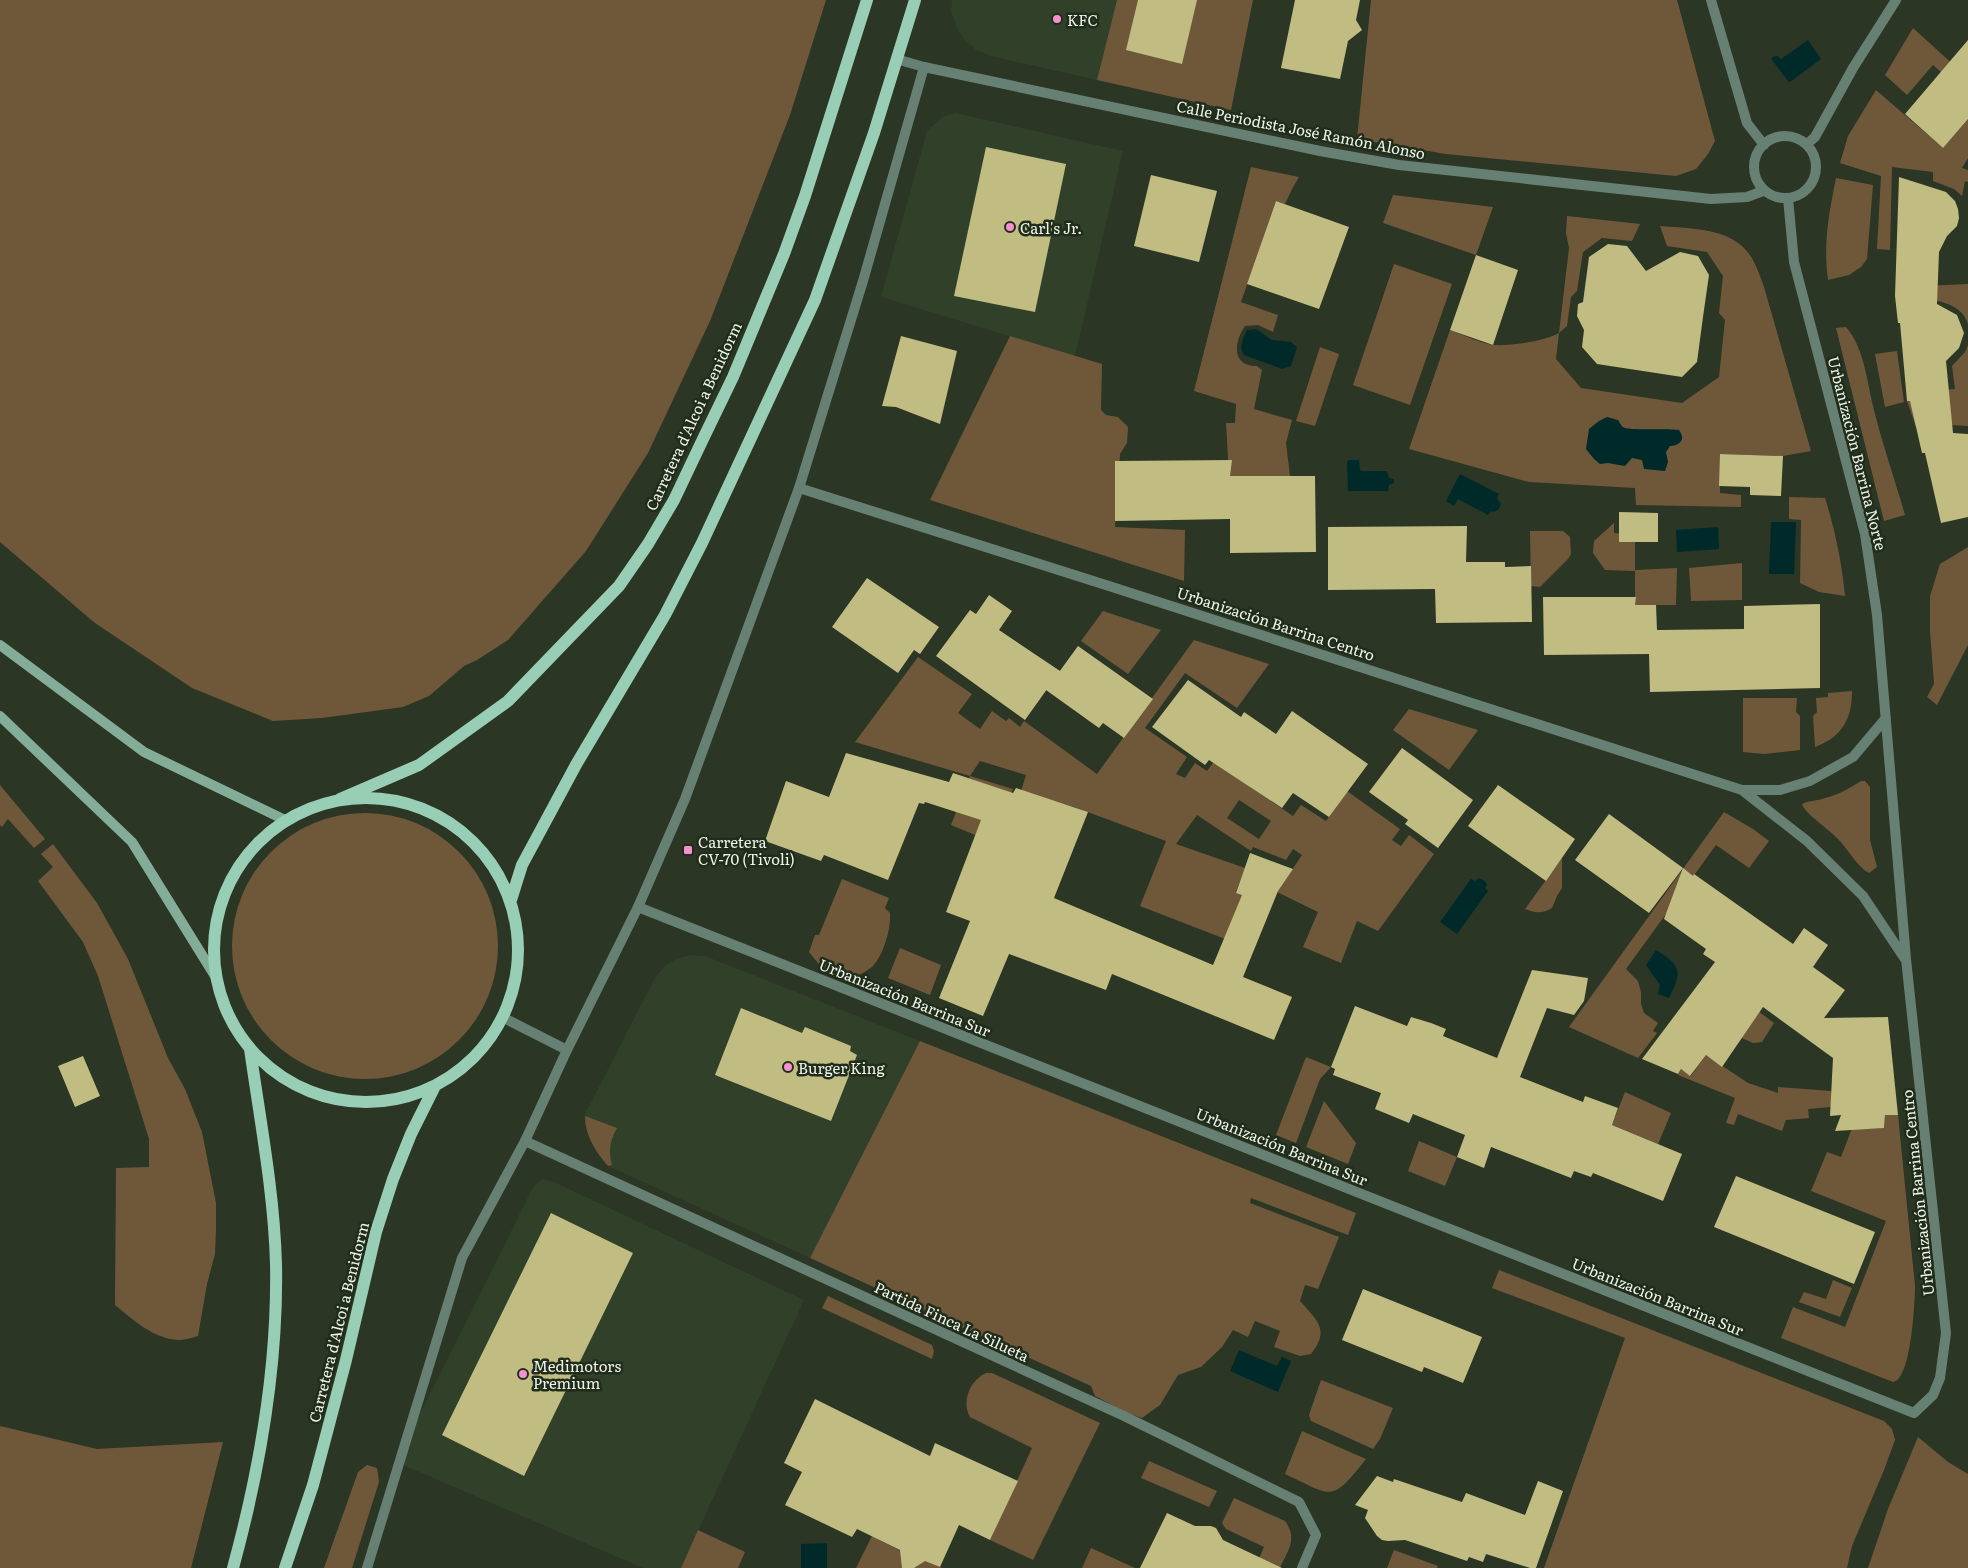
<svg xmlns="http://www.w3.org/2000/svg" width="1968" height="1568" viewBox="0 0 1968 1568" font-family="Literata,serif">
<rect width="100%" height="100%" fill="#2b3625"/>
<path fill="#314029" d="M 952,0 L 1117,0 L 1097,80 L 991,56 L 976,50 L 964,39 L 958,30 L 951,11 Z
M 956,113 L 1123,151 L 1075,356 L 881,297 L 927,131 L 942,117 Z
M 691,955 L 705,956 L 920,1041 L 810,1258 L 608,1166 L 596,1152 L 589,1136 L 585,1124 L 585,1114 L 656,976 L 665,966 L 676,959 Z
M 542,1179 L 552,1181 L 804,1300 L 681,1568 L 643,1568 L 396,1462 L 532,1189 Z"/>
<path fill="#6f583a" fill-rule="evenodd" d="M 0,0 L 826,0 L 790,115 L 710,321 L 648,453 L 586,551 L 508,640 L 477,660 L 464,666 L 429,696 L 403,707 L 322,718 L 273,721 L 192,688 L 95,623 L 0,542 Z
M 1117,0 L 1253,0 L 1231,110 L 1097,80 Z
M 1371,0 L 1677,0 L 1715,141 L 1708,154 L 1696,169 L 1676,176 L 1446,154 L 1357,139 Z
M 1913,28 L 1968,78 L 1941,72 L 1933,65 L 1907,95 L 1885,75 Z
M 1876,90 L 1943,148 L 1968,119 L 1968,158 L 1962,168 L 1968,170 L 1968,182 L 1965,181 L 1962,196 L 1954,189 L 1933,181 L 1933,172 L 1892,167 L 1890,250 L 1877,249 L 1881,176 L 1840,163 L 1848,136 Z
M 1251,167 L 1299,177 L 1292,189 L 1285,204 L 1276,201 L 1241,302 L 1278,315 L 1273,332 L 1258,325 L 1245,326 C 1234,342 1231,366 1257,366 L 1262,370 L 1254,409 L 1292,420 L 1286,443 L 1290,476 L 1229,476 L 1226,423 L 1235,423 L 1236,404 L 1194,391 Z
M 1836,178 L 1873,185 L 1867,259 L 1861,267 L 1849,275 L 1828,280 C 1823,244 1829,213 1836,178 Z
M 1393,195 L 1493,207 L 1476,255 L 1383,223 Z
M 1567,216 L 1640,224 L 1632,241 L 1602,238 L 1583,252 L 1577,291 L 1571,297 L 1567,326 L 1559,333 L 1556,359 L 1581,388 L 1682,403 L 1719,377 L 1725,320 L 1719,313 L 1723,276 L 1707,252 L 1667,246 L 1660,226 C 1693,229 1737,227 1754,262 C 1758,270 1761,279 1764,287 L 1811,451 L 1783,456 L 1720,454 L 1720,493 L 1741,495 L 1741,507 L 1636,505 L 1635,488 L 1529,482 L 1409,449 L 1450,330 C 1462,334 1482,344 1494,345 C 1510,346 1546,341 1559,333 L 1569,248 L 1566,233 Z
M 1394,264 L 1452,284 L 1410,405 L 1353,385 Z
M 1968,284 L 1968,324 C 1962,306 1946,303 1930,299 L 1923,286 Z
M 1846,327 C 1865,349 1867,383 1874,410 C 1883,446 1895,480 1905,515 L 1884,521 L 1836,328 Z
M 1010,336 L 1102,364 L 1101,410 L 1106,415 L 1118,417 L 1128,427 L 1127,443 L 1120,454 L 1115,527 L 1185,530 L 1184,581 L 930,500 Z
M 1968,345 L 1968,426 L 1951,425 L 1916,427 L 1907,401 L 1927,399 L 1927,391 L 1955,389 L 1952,366 L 1965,352 Z
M 1320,347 L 1339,354 L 1315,426 L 1296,421 Z
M 1897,351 L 1904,402 L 1885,407 L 1875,354 Z
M 1789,497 L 1825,498 C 1835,530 1842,563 1845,596 L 1819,592 L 1800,583 L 1801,520 L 1789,519 Z
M 1614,523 L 1614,533 L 1635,535 L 1635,570 L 1677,568 L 1676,605 L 1635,605 L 1635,571 L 1605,570 L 1593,553 L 1594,541 Z
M 1530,531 L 1563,531 L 1570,537 L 1571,554 L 1568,559 L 1540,587 L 1531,586 Z
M 1968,547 L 1968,645 L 1937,705 L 1927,697 L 1934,684 L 1930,631 L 1930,596 L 1940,564 Z
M 1742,563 L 1742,600 L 1691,601 L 1689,568 Z
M 1103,611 L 1161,630 L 1128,674 L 1081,641 Z
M 1194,640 L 1269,664 L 1237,708 L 1185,673 L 1145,728 L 1187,757 L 1176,774 L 1185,778 L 1195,763 L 1207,771 L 1221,752 L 1250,787 L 1293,816 L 1301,805 L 1326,821 L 1347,791 L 1400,829 L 1392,840 L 1401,846 L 1409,835 L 1434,854 L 1378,931 L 1357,921 L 1341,963 L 1303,947 L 1318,912 L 1277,892 L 1302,855 L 1293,849 L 1286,860 L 1253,847 L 1251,851 L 1197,815 L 1176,844 L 1245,868 L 1236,892 L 1256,899 L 1238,944 L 1140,906 L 1166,841 L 1074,807 L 1021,791 L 1026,775 L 980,761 L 970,776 L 1013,789 L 1005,808 L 1045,864 L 951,825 L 970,776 L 855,742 L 918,657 L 972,694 L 958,713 L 980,729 L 992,711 L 1006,721 L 1009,718 L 1020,727 L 1024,721 L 1097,774 ZM 1239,800 L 1271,821 L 1259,839 L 1227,818 Z
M 1852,691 C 1852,719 1842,737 1815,747 L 1813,716 L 1817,712 L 1816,698 L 1828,697 L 1828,693 Z
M 1743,698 L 1797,698 L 1796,712 L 1800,716 L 1800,750 L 1764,754 L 1743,752 Z
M 1409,709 L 1478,730 L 1449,770 L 1393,730 Z
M 1861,781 L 1865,781 L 1870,787 L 1870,840 L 1877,867 L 1869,873 C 1857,867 1848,849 1838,839 C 1830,830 1804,813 1802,804 C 1810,800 1817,801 1825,798 C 1838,795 1850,788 1861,781 Z
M 0,785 L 45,839 L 34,848 L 8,819 L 2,827 L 0,825 Z
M 1724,812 L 1753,829 L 1769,841 L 1749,868 L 1716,845 L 1626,969 L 1638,981 L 1641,992 L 1641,1004 L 1644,1013 L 1658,1023 L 1653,1031 L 1657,1033 L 1638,1058 L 1569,1027 Z
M232 946a133 133 0 1 1 266 0a133 133 0 1 1-266 0Z
M 53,844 L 97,903 L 128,959 L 168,1058 L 185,1089 L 202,1132 L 216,1203 L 216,1229 L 215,1254 L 207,1284 L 198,1336 C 192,1338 184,1340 178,1340 C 154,1339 132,1319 115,1305 L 116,1168 L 149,1167 L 149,1139 L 98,976 L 83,942 L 38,881 L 53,867 L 41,854 Z
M 1562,858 L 1562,888 L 1557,896 L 1552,908 C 1542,914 1536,913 1525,909 Z
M 842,879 L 889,898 L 885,908 L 890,913 C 891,929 884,953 873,966 C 868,971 858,975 852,979 L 822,968 L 809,952 L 815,935 L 819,935 Z
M 900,948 L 941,965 L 930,995 L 888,978 Z
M 1730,990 L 1774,1023 L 1762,1042 L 1753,1043 L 1724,1030 Z
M 920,1041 L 1356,1213 L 1348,1235 L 1251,1198 L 1250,1203 L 1339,1237 L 1318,1289 L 1305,1285 L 1300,1301 C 1318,1321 1330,1330 1311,1354 L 1300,1356 L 1274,1347 L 1280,1331 L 1255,1321 L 1248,1337 L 1233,1330 L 1222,1347 L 1201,1367 L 1178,1375 L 1160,1405 L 1142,1418 L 1125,1412 L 1095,1396 L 1091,1386 L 810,1258 Z
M 1706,1055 L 1748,1083 L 1778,1093 L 1778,1087 L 1831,1091 L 1831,1107 L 1808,1109 L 1809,1118 L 1786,1120 L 1782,1131 L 1738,1114 L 1734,1125 L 1726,1123 L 1735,1098 L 1678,1075 L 1681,1069 L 1691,1076 Z
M 1306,1057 L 1331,1067 L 1320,1079 L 1296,1143 L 1276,1135 Z
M 1625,1092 L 1671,1113 L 1658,1144 L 1612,1125 Z
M 1324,1101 L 1356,1143 L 1348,1164 L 1306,1147 Z
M 1857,1115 L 1858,1129 L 1884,1128 L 1885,1115 L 1898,1115 L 1915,1286 C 1915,1305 1911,1364 1899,1378 C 1898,1380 1895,1381 1893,1382 L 1781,1338 L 1793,1307 L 1845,1327 L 1886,1221 L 1811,1191 L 1827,1152 L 1841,1157 Z
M 585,1116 L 617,1128 C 610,1140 608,1151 612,1165 L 608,1166 C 596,1152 585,1136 585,1116 Z
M 1419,1141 L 1457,1157 L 1445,1186 L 1408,1171 Z
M 1499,1270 L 1884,1421 L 1892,1429 L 1895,1440 L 1884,1470 L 1852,1546 L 1847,1568 L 1544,1568 L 1625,1338 L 1492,1288 Z
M 1833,1280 L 1852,1288 L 1840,1317 L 1799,1302 L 1804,1292 L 1826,1299 Z
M 828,1296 L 932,1345 L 934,1351 L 932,1359 L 822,1308 Z
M 986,1373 L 992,1373 L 1100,1423 L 1033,1560 L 990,1540 L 1032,1448 L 970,1417 C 961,1402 970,1380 986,1373 Z
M 1321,1380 L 1393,1408 L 1380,1439 L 1373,1449 L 1311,1421 L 1309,1415 Z
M 0,1426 L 97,1449 L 223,1442 L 191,1568 L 0,1568 Z
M 1302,1431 L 1366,1459 C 1331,1503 1334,1497 1285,1474 Z
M 1918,1437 L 1948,1462 L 1968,1474 L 1968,1568 L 1868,1568 L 1888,1509 Z
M 1149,1461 L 1217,1491 L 1209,1507 L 1141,1478 Z
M 367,1465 L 377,1468 L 379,1482 L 352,1568 L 324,1568 L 358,1472 Z
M 1234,1498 L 1285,1521 C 1298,1539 1288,1550 1280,1568 L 1255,1568 L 1264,1547 L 1226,1529 L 1222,1523 Z
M 698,1530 L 745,1552 L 738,1568 L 681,1568 Z
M 872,1536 L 901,1551 L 908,1567 L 916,1567 L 923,1559 L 942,1568 L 856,1568 Z
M 1091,1548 L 1135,1568 L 1082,1568 Z
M 1394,1550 L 1438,1566 L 1437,1568 L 1387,1568 Z"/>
<path fill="#002a2a" d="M 1808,40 L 1821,59 L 1790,82 L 1788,81 L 1772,60 L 1772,57 L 1777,56 L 1781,59 Z
M 1256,329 L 1272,340 L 1291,342 L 1297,347 L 1291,366 L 1282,369 L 1244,355 C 1238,346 1243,340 1247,330 Z
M 1607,417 L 1618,420 C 1620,422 1620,425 1623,427 C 1628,431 1668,428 1679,430 C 1686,440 1680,445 1670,446 L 1666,452 L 1668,462 L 1665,471 L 1644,469 L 1642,460 L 1632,458 L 1625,466 L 1608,463 L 1600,464 L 1594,459 L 1586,449 L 1589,429 L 1599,421 Z
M 1349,460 L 1359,460 L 1360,470 L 1362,471 L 1387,471 L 1389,478 L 1394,479 L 1394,483 L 1389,485 L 1388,491 L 1348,491 L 1347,461 Z
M 1460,474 L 1499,494 L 1497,498 L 1501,504 L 1498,510 L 1494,512 L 1491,511 L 1488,515 L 1458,499 L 1454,506 L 1446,501 Z
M 1771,522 L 1796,522 L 1794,574 L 1769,574 Z
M 1718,527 L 1719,549 L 1677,552 L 1676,530 Z
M 1479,878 L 1485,881 L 1487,885 L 1485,888 L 1488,891 L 1457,934 L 1440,922 L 1471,879 L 1475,881 Z
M 1656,950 C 1682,966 1682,972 1669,998 L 1658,994 L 1660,985 L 1646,965 Z
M 1239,1350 L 1277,1366 L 1282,1357 L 1291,1361 L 1278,1392 L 1230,1371 Z
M 827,1543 L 827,1568 L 801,1568 L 801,1544 Z"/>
<path fill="#c0bc82" d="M 1138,0 L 1197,0 L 1182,64 L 1126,50 Z
M 1295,0 L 1360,0 L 1356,20 L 1362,30 L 1348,41 L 1340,79 L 1281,68 Z
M 1968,40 L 1968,119 L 1943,148 L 1905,114 Z
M 986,147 L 1066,164 L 1035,312 L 954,296 Z
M 1151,175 L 1217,191 L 1199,262 L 1134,246 Z
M 1899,177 L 1946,192 L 1955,201 L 1958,209 L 1959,218 L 1957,226 L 1947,236 L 1939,252 L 1937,304 L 1957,315 L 1964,333 L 1959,348 L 1946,361 L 1953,433 L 1968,434 L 1968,517 L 1941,523 L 1925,453 L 1922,453 L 1910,401 L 1907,401 L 1900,323 L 1898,323 L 1895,296 Z
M 1276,201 L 1349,227 L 1319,309 L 1247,284 Z
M 1608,244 L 1627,246 L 1646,271 L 1680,252 L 1698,256 L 1709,275 L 1703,317 L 1697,362 L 1682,377 L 1597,364 L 1582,347 L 1584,330 L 1577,316 L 1578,304 L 1583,302 L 1589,257 Z
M 1476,255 L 1518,270 L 1493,345 L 1450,330 Z
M 901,336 L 957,351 L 940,424 L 896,407 L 882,406 Z
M 1720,454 L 1783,456 L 1781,496 L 1750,495 L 1750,487 L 1719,486 Z
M 1232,460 L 1230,476 L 1315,476 L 1316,552 L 1230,553 L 1230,519 L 1115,521 L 1115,461 Z
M 1619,512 L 1658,513 L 1658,542 L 1619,542 Z
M 1467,526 L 1466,562 L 1505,562 L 1505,567 L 1531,566 L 1532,622 L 1436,623 L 1435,589 L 1328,590 L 1328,527 Z
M 867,578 L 939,627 L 920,654 L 914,650 L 898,673 L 832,627 Z
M 989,595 L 1012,611 L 999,630 L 1060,671 L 1025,720 L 936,656 L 970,610 L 976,614 Z
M 1543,597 L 1636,597 L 1635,605 L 1656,605 L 1657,630 L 1744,629 L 1744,606 L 1820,604 L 1820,688 L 1650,692 L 1649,654 L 1544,655 Z
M 1078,646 L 1153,699 L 1124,738 L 1103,723 L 1099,728 L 1046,690 Z
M 1188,680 L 1241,717 L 1244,712 L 1276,734 L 1292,711 L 1368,764 L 1329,817 L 1293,793 L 1282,808 L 1209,760 L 1205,765 L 1152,727 Z
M 1402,748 L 1473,800 L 1438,848 L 1405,824 L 1408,820 L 1369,792 Z
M 846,753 L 949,782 L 953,773 L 1013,793 L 1016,788 L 1088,812 L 1054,898 L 1213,965 L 1242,895 L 1236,893 L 1250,853 L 1293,869 L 1278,891 L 1243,977 L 1292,997 L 1274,1040 L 1112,974 L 1106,990 L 1009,954 L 983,1016 L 939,998 L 970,921 L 946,912 L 981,820 L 925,802 L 924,804 L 919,803 L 888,880 L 824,855 L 821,861 L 765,841 L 786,781 L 829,797 Z
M 1498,785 L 1575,839 L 1546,881 L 1468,826 Z
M 1609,814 L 1683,868 L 1649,913 L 1575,860 Z
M 1683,868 L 1693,876 L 1694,874 L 1793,944 L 1804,928 L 1828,945 L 1813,967 L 1845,990 L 1824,1018 L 1888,1017 L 1898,1115 L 1885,1115 L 1884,1128 L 1835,1131 L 1841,1115 L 1830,1116 L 1833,1058 L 1763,1007 L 1722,1067 L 1706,1055 L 1690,1076 L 1681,1069 L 1678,1074 L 1642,1059 L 1715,962 L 1703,954 L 1706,949 L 1664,919 Z
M 1532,970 L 1588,978 L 1584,1001 L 1574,1015 L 1547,1008 L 1520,1077 L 1583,1102 L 1585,1096 L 1618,1108 L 1612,1125 L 1682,1154 L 1663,1201 L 1593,1173 L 1591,1177 L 1574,1171 L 1571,1178 L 1491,1147 L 1484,1168 L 1457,1157 L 1465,1135 L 1413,1114 L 1409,1123 L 1375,1109 L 1381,1093 L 1333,1075 L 1335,1069 L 1331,1067 L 1355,1006 L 1407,1026 L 1411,1017 L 1431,1023 L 1446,1029 L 1443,1036 L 1497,1058 Z
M 741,1008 L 802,1033 L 805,1027 L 851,1046 L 850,1051 L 857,1055 L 831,1121 L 715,1075 Z
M 83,1056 L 100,1096 L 75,1107 L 58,1066 Z
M 1736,1176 L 1875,1232 L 1854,1284 L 1714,1227 Z
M 551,1213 L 633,1253 L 524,1476 L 442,1435 Z
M 1363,1289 L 1482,1337 L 1463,1383 L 1424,1367 L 1422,1372 L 1342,1340 Z
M 815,1399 L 930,1456 L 935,1443 L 1018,1481 L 990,1540 L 959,1525 L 940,1567 L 925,1561 L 914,1568 L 902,1568 L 900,1550 L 857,1529 L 852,1537 L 785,1505 L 802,1472 L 784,1463 Z
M 1377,1476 L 1393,1482 L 1394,1479 L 1462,1502 L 1466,1493 L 1525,1515 L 1538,1481 L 1563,1491 L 1536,1568 L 1530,1568 L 1486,1554 L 1483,1562 L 1469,1557 L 1467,1561 L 1405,1540 L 1388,1541 L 1382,1540 L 1377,1536 L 1365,1518 L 1368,1510 L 1355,1505 Z
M 1167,1513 L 1195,1526 L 1211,1526 L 1216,1528 L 1223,1540 L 1282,1568 L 1140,1568 Z"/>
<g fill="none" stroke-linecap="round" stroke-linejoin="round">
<path stroke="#678074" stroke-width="10" d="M 504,1018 L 567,1050
M 367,1568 L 462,1258 L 525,1141 L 567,1050 L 638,907 L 685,799 L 799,488 L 863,281 L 924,67"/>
<path stroke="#678074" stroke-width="10" d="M 1711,0 L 1747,123 L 1764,145
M 896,59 L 924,67 L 1320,151 L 1399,165 L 1711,199 L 1747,197 L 1763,191
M1754 167a31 31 0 1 1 62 0a31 31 0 1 1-62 0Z
M 1807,144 L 1815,137 L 1853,68 L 1896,0
M 799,488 L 1109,586 L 1742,790 L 1780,790 L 1810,781 L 1853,757 L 1886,718
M 1742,790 L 1807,841 L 1863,896 L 1905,959
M 638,907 L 1914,1413 L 1933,1395 L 1940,1378 L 1946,1333 L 1906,959 L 1877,615 L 1865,534 L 1794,262 L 1788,198
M 525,1141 L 1124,1416 L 1299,1502 L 1316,1535 L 1302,1568"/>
<path stroke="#83ac99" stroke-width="10" d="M 0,645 L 144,752 L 285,820
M 0,716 L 132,842 L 215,976"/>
<path stroke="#98ceb5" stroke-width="12" d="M214 950a152 152 0 1 1 304 0a152 152 0 1 1-304 0Z
M 340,799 L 419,765 L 508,701 L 619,586 L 648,544 L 674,500 L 703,439 L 733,377 L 784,254 L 805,196 L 867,0
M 511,900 L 522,865 L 577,763 L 665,615 L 702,543 L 815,300 L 874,133 L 915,0
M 233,1568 C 260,1469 278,1367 276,1264 C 274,1192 260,1120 250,1049
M 285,1568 L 313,1485 L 346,1360 L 376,1232 L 393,1179 L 411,1134 L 434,1088"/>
</g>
<g fill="#f690cf" stroke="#212c1b" stroke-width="2">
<circle cx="1057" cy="19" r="5"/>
<circle cx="1010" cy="227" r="5"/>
<rect x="683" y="845" width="10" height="10" rx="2.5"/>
<circle cx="788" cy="1067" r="5"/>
<circle cx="523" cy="1374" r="5"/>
</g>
<g text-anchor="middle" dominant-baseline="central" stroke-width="5" stroke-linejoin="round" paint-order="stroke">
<g font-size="15" fill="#edf5ea" stroke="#212c1b" text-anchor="start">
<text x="1067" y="19">KFC</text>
<text x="1020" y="227">Carl's Jr.</text>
<text x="698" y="841">Carretera<tspan x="698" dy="17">CV-70 (Tivoli)</tspan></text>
<text x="798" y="1067">Burger King</text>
<text x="533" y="1365">Medimotors<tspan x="533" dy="17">Premium</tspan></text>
</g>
<g font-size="15" fill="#edf5ea" stroke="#212c1b">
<text transform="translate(1301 129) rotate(11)">Calle Periodista José Ramón Alonso</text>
<text transform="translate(693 416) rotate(-65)">Carretera d'Alcoi a Benidorm</text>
<text transform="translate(1858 453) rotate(76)">Urbanización Barrina Norte</text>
<text transform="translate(1276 623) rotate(18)">Urbanización Barrina Centro</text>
<text transform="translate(905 997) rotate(22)">Urbanización Barrina Sur</text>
<text transform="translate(1282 1146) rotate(22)">Urbanización Barrina Sur</text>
<text transform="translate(1917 1193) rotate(-96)">Urbanización Barrina Centro</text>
<text transform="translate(1658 1296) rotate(22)">Urbanización Barrina Sur</text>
<text transform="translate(952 1321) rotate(25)">Partida Finca La Silueta</text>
<text transform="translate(338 1322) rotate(-76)">Carretera d'Alcoi a Benidorm</text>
</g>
</g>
</svg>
